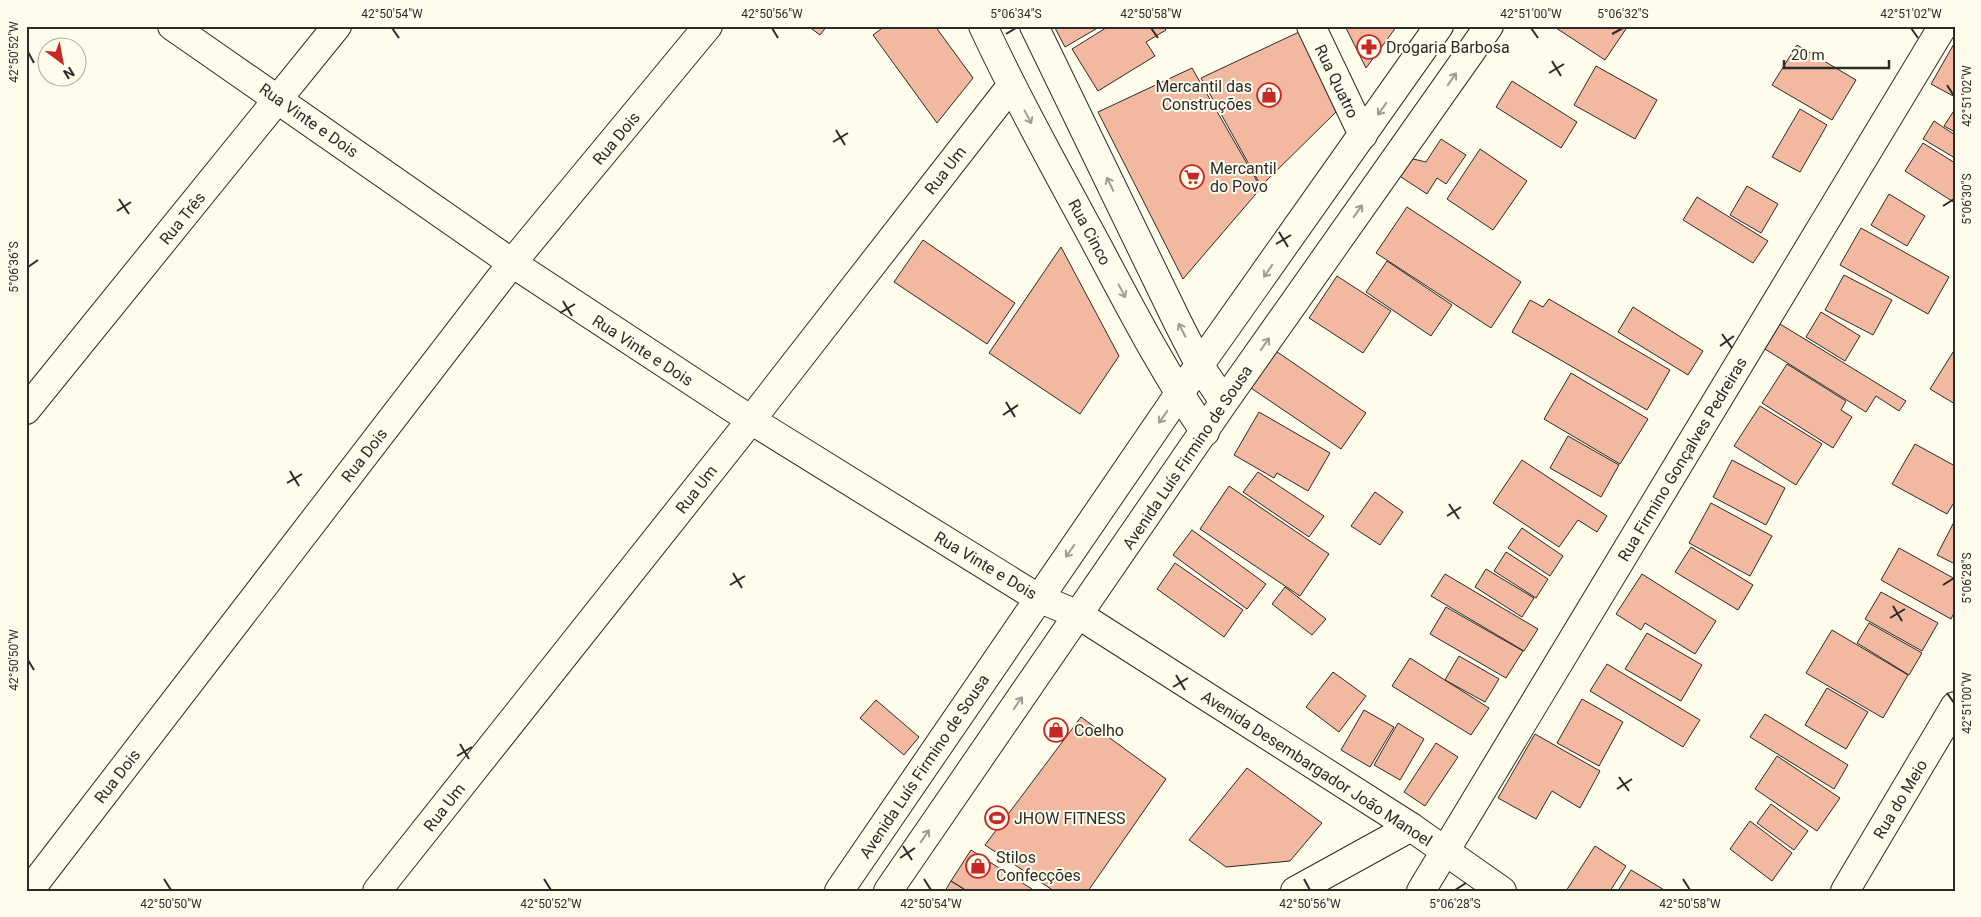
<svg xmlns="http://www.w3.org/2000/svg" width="1981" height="917" viewBox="0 0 1981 917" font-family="Roboto,sans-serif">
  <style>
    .building { fill: #f2b8a0; stroke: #2b2b2b }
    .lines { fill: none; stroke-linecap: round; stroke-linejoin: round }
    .street-casing { stroke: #2b2b2b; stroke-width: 30 }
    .secondary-casing { stroke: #2b2b2b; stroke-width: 30 }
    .street { stroke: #fdfbea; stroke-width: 28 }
    .secondary { stroke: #fdfbea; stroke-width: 28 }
    .oneway { stroke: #9e9d94 }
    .ticks { fill: none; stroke: #2b2b2b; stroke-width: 2 }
    .labels { text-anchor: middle; stroke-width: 4; stroke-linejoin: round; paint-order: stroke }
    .poi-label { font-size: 16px; fill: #2b2b2b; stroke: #fdfbea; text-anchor: start }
    .street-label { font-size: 16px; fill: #2b2b2b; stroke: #fdfbea }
    .neatline { fill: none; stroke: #2b2b2b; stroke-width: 2 }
    .ticks-label { font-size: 12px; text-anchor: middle; fill: #2b2b2b }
  </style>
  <rect width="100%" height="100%" fill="#fdfbea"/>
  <path class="building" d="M808,26h19l-7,9z
    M885,26h50l38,52 -36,45 -64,-88z
    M1054,26h47l-36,21z
    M1109,26h54l3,4 -20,12 9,14 -57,35 -26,-42z
    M1345,26h52l-31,42z
    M1553,26h75l-23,34z
    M1299,32l37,80 -75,74 -60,-108z
    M1955,42v55l-24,-13z
    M1797,45l59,35 -24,40 -60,-35z
    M1596,66l61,34 -22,39 -61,-34z
    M1192,68l69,120 -78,91 -85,-167z
    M1512,81l65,41 -16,26 -65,-41z
    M1800,109l27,16 -27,47 -28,-15z
    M1955,109v23l-11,-6z
    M1934,121l21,14v23l-32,-19z
    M1441,139l25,16 -20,29 -9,-6 -10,16 -29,-19 11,-17 17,4z
    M1923,143l32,20v40l-50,-32z
    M1480,149l47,32 -34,49 -46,-31z
    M1747,186l31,18 -17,29 -31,-18z
    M1889,194l36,22 -18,30 -36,-21z
    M1697,197l71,44 -15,22 -70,-43z
    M1407,207l114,75 -30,46 -115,-75z
    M1861,228l88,49 -21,37 -88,-49z
    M923,240l92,63 -28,41 -93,-62z
    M1061,247l58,109 -39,58 -91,-61z
    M1387,261l65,44 -21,31 -65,-44z
    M1844,275l48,25 -19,35 -48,-25z
    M1337,276l54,35 -28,42 -54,-35z
    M1549,299l121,71 -23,40 -135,-78 18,-32 13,7z
    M1633,307l70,44 -15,24 -70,-43z
    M1821,312l39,24 -15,25 -39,-24z
    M1780,324l126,77 -7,10 -23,-15 -10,16 -101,-63z
    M1273,349l93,64 -25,36 -93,-63z
    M1955,349v55l-25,-15z
    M1787,364l59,37 -5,9 11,7 -19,31 -71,-45z
    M1571,373l77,46 -28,45 -76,-45z
    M1760,406l62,38 -26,41 -62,-39z
    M1259,412l71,41 -22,38 -31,-18 -3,5 -40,-23z
    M1568,436l51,29 -18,32 -51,-29z
    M1915,444l40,22v35l-8,13 -55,-30z
    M1522,460l85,56 -10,16 -19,-12 -19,27 -66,-44z
    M1732,460l53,28 -19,37 -53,-28z
    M1258,472l66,44 -15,21 -66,-45z
    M1229,486l100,68 -29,42 -100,-67z
    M1375,492l28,20 -23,33 -29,-19z
    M1711,503l61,33 -22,40 -61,-33z
    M1954,522l1,1v41l-18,-9z
    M1522,528l41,28 -13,20 -42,-28z
    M1192,530l74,54 -19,25 -74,-54z
    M1691,547l62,38 -15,25 -63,-38z
    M1899,548l56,31v32l-4,8 -70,-39z
    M1506,552l42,27 -12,19 -42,-27z
    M1175,563l68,47 -19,27 -67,-48z
    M1486,569l48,29 -12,19 -47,-30z
    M1445,574l93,55 -14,22 -93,-55z
    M1642,574l74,47 -21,33 -50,-31 -4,7 -25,-16z
    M1285,587l41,32 -14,16 -40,-31z
    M1881,592l57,31 -16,28 -57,-32z
    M1446,607l77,44 -17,27 -76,-44z
    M1869,623l53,30 -13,22 -52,-32z
    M1832,630l76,45 -25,43 -77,-45z
    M1647,633l55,32 -21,36 -56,-32z
    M1459,656l40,23 -14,23 -40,-22z
    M1410,658l79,50 -18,27 -79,-49z
    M1607,664l93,56 -17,27 -93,-56z
    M1333,672l33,24 -27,36 -33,-25z
    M1827,688l41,24 -22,37 -41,-24z
    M1582,699l41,23 -24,44 -42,-23z
    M876,700l43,37 -15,18 -44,-37z
    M1364,710l30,17 -24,40 -29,-17z
    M1765,714l83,51 -14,24 -84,-52z
    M1081,717l85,62 -78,112h-34l-69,-46z
    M1398,723l26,16 -24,41 -26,-15z
    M1535,734l65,37 -20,37 -28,-17 -16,28 -38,-21z
    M1436,743l22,14 -33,49 -21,-14z
    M1777,756l63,42 -23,33 -62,-42z
    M1247,768l75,55 -32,38 -64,6 -37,-27z
    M1771,804l37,27 -14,19 -37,-27z
    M1750,821l42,32 -20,28 -42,-32z
    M1595,846l31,20 -16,25h-44z
    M971,850l64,41h-68l-16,-10z
    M1631,870l35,21h-48z
    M951,881l16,10h-22z"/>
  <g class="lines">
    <g class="street-casing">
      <path id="street" d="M172,26l340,237 239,157 287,178
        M1311,26l52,109
        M26,410l311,-384
        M29,891l483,-628 196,-237
        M377,891l374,-471 260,-334
        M1295,891l116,-64
        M1421,891l522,-865
        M1845,891l110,-185"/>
    </g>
    <g class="secondary-casing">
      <path id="secondary" d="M983,26c35,75 75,147 114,219 34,64 67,128 108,187
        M1034,26l143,295 23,45 24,36
        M1038,598l41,17 332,212 91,64
        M839,891l340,-497 260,-368
        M888,891l336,-489 265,-376"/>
    </g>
    <use href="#street" class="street"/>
    <use href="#secondary" class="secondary"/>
  </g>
  <defs><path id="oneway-shaft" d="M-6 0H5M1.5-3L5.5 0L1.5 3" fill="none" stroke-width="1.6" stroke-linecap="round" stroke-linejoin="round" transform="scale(1.25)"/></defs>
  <g class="oneway">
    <use href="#oneway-shaft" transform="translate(1452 79) rotate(-55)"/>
    <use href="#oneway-shaft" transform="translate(1382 109) rotate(125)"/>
    <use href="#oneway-shaft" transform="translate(1028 117) rotate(62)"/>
    <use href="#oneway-shaft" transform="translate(1110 184) rotate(-116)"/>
    <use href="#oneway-shaft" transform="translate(1358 211) rotate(-55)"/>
    <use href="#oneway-shaft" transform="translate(1268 271) rotate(125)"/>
    <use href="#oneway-shaft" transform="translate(1122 291) rotate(62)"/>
    <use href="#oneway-shaft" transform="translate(1182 330) rotate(-117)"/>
    <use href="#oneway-shaft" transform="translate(1265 344) rotate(-55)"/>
    <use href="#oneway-shaft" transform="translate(1163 417) rotate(125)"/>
    <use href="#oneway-shaft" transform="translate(1070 551) rotate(125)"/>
    <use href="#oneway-shaft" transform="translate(1018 703) rotate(-55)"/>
    <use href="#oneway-shaft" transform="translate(925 836) rotate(-55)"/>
  </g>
  <path class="ticks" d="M392,28l7,10M772,28l6,10M1151,28l7,10M1531,28l7,10M1911,28l7,10M1006,34l10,-6M1612,34l11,-6M28,52l6,11M1552,61l9,15M1549,73l15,-9M1947,85l7,11M836,130l9,15M833,142l15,-9M119,199l10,15M1943,206l11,-7M117,211l14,-9M1279,232l9,15M1276,244l15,-9M28,267l10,-7M563,301l9,15M560,313l15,-9M1722,334l10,14M1720,346l14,-10M1006,402l9,15M1003,415l15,-10M290,471l9,15M287,483l15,-9M1449,504l10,15M1447,516l14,-9M733,573l9,15M730,585l15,-9M1943,585l11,-7M1893,606l9,15M1890,618l15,-9M28,660l6,10M1176,675l9,15M1173,687l15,-9M1947,693l7,10M460,744l9,15M457,756l15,-9M1619,777l10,14M1617,789l15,-10M903,846l9,14M900,858l15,-10M164,879l7,11M544,879l7,11M924,879l7,11M1304,879l6,11M1683,879l7,11M1455,890l11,-7"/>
  <defs>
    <g id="pharmacy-ring" transform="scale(1.25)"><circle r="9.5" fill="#fdfbea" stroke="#c62828" stroke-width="1.5"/><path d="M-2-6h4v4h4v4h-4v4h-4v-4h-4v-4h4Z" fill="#c62828"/></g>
    <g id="shop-ring" transform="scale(1.25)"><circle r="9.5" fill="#fdfbea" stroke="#c62828" stroke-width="1.5"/><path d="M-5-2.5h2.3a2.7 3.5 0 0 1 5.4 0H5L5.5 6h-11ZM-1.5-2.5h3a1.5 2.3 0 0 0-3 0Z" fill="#c62828"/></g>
    <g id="supermarket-ring" transform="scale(1.25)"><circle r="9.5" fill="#fdfbea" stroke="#c62828" stroke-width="1.5"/><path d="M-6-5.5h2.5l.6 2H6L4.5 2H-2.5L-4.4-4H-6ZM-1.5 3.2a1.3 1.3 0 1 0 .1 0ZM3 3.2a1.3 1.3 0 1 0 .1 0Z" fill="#c62828"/></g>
    <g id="stadium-ring" transform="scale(1.25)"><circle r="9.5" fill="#fdfbea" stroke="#c62828" stroke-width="1.5"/><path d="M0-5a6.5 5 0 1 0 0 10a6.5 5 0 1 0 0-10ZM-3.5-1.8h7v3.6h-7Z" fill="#c62828"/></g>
  </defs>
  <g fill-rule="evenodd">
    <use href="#pharmacy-ring" x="1369" y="47"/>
    <use href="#shop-ring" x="1269" y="95"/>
    <use href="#supermarket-ring" x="1192" y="177"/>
    <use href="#shop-ring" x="1056" y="730"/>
    <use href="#stadium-ring" x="997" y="818"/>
    <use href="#shop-ring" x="978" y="866"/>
  </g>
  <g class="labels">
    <g class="poi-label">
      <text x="1386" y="53">Drogaria Barbosa</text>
      <text x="1252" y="92" text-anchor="end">Mercantil das<tspan x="1252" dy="18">Construções</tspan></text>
      <text x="1210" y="174">Mercantil<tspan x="1210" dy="18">do Povo</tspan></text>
      <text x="1074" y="736">Coelho</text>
      <text x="1014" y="824">JHOW FITNESS</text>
      <text x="996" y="863">Stilos<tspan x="996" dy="18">Confecções</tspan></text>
    </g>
    <g class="street-label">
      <text transform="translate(1337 81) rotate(64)" y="6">Rua Quatro</text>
      <text transform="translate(309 120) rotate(35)" y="6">Rua Vinte e Dois</text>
      <text transform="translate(616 138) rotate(-50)" y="6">Rua Dois</text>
      <text transform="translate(945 170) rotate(-52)" y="6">Rua Um</text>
      <text transform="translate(182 218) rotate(-51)" y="6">Rua Três</text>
      <text transform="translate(1090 232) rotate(62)" y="6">Rua Cinco</text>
      <text transform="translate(643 350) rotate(33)" y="6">Rua Vinte e Dois</text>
      <text transform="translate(364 455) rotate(-52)" y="6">Rua Dois</text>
      <text transform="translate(1187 457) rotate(-56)" y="6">Avenida Luís Firmino de Sousa</text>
      <text transform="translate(1682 459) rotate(-59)" y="6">Rua Firmino Gonçalves Pedreiras</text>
      <text transform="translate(696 489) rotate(-52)" y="6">Rua Um</text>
      <text transform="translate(986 565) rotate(31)" y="6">Rua Vinte e Dois</text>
      <text transform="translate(924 766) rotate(-56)" y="6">Avenida Luís Firmino de Sousa</text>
      <text transform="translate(1317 768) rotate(33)" y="6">Avenida Desembargador João Manoel</text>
      <text transform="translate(117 776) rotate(-52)" y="6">Rua Dois</text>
      <text transform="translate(1900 799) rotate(-59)" y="6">Rua do Meio</text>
      <text transform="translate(444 807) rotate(-52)" y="6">Rua Um</text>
    </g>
  </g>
  <rect width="1981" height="917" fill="none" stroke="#fdfbea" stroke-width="55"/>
  <g transform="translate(62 62) rotate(148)"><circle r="24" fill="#fdfbea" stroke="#a9a89e"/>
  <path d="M0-4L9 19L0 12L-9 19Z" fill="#c62828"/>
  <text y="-8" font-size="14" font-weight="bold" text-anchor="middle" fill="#2b2b2b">N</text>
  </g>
  <path d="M1784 60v8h105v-8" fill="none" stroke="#2b2b2b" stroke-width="2.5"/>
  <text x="1791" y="60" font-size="15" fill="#2b2b2b" stroke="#fdfbea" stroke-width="4" paint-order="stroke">20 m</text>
  <rect x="28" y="28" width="1926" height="862" class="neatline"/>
  <g class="ticks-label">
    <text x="392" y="18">42°50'54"W</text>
    <text x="772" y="18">42°50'56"W</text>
    <text x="1016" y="18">5°06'34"S</text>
    <text x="1151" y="18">42°50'58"W</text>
    <text x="1531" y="18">42°51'00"W</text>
    <text x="1623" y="18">5°06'32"S</text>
    <text x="1911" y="18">42°51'02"W</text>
    <text transform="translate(14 52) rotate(-90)" y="4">42°50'52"W</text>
    <text transform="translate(1967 96) rotate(-90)" y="4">42°51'02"W</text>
    <text transform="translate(1967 199) rotate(-90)" y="4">5°06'30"S</text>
    <text transform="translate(14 267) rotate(-90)" y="4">5°06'36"S</text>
    <text transform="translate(1967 578) rotate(-90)" y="4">5°06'28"S</text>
    <text transform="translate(14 660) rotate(-90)" y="4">42°50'50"W</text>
    <text transform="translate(1967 703) rotate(-90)" y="4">42°51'00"W</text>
    <text x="171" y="908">42°50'50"W</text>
    <text x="551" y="908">42°50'52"W</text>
    <text x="931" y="908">42°50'54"W</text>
    <text x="1310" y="908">42°50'56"W</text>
    <text x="1455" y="908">5°06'28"S</text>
    <text x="1690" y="908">42°50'58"W</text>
  </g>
</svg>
